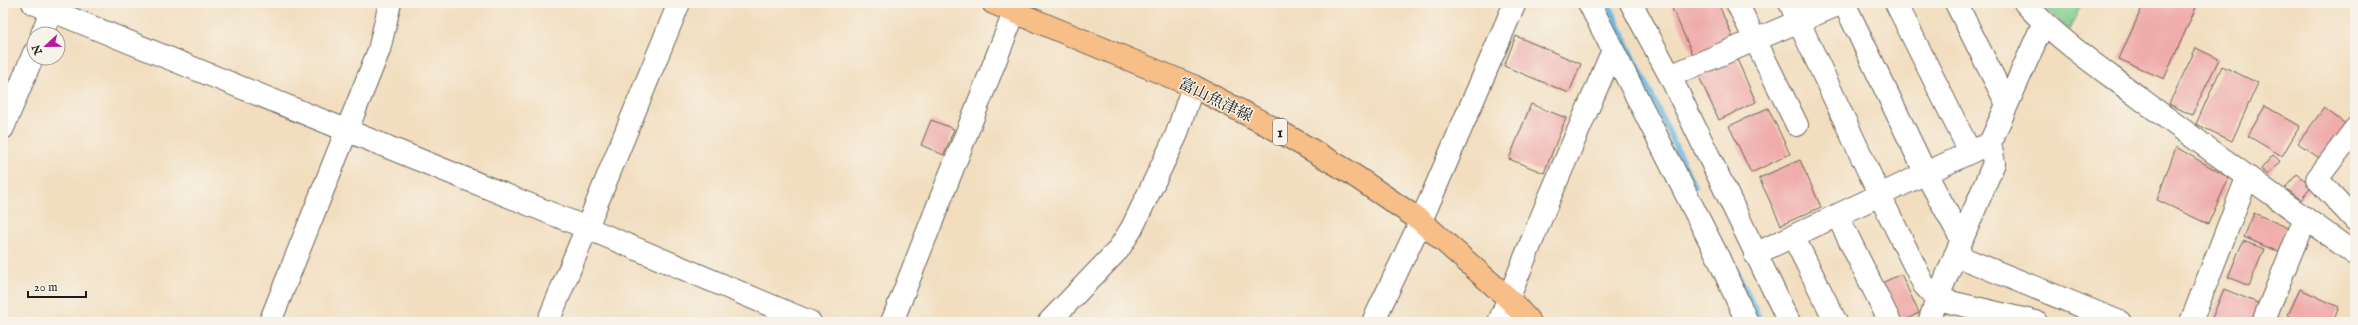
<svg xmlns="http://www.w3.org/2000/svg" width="2358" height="325" viewBox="0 0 2358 325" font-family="'IM FELL English','Noto Serif JP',serif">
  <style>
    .green { fill: #81d08f; stroke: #4e7656 }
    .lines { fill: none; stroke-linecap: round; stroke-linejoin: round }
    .stream { stroke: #69b9e4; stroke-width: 6 }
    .building { fill: #efacaa }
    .street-casing { stroke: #676055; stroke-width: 24 }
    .primary-casing { stroke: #676055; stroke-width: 24 }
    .street { stroke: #fff; stroke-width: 22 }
    .primary { stroke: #f7be88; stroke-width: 22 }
    .labels { text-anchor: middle; stroke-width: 3; stroke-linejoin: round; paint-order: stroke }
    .shield { fill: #f7f3e8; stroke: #5e5c59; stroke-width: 1 }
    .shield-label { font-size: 15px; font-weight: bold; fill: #1c1c1c }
    .street-label { font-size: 16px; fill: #1c1c1c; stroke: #f7f3e8 }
  </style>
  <rect width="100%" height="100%" fill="#f7f3e8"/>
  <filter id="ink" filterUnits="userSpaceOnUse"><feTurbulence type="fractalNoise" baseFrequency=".025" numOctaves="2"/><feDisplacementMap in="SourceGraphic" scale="8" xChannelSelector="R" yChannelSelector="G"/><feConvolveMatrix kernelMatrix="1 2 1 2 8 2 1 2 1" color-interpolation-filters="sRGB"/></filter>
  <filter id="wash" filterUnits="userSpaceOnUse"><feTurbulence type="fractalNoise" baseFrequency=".012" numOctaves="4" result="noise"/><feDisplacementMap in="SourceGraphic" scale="16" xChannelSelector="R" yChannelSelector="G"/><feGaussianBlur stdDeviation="0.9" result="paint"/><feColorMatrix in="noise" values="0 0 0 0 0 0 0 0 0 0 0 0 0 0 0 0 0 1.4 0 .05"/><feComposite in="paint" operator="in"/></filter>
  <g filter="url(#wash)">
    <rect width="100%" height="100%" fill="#f2debf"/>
    <path class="green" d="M2041,3h41l-13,27z"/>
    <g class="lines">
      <path class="stream" d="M1608,3l86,183
        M1735,268l26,54"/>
    </g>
    <g id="blocks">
      <path class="building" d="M1684,3h34l15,35 -40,17 -21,-47z
        M2144,3h54l-34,76 -45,-20z
        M1516,36l65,28 -12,29 -65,-27z
        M2196,48l23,11 -27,56 -23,-11z
        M1736,57l20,45 -37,18 -21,-45z
        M2222,66l36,17 -26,58 -36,-17z
        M1531,104l35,14 -22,55 -35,-14z
        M2265,106l35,20 -18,30 -34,-20z
        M1768,108l22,46 -39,19 -22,-47z
        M2324,108l27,20 -25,35 -28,-20z
        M931,120l23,9 -10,26 -23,-10z
        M2176,147l53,31 -21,46 -51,-24z
        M2273,155l7,6 -12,14 -7,-6z
        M1800,160l21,47 -40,18 -22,-47z
        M2297,174l15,12 -11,14 -16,-12z
        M2254,213l39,17 -10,24 -39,-17z
        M2243,241l21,8 -15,37 -21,-9z
        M1901,274l18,39 -18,9 -19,-39z
        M2224,289l36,15 -8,18h-32l-8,-4z
        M2300,289l39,18 -6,15h-29l-16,-7z
        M2279,317l11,5h-13z"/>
    </g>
  </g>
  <g filter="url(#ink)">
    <use href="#blocks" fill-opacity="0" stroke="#676055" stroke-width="1"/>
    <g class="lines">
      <g class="street-casing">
        <path id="street" d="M33,3l554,225 223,94
          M1589,3l129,254 29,65
          M1631,3l39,73 119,246
          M1737,3l60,122
          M1790,3l89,191 45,91 13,14 99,23
          M1844,3l81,169 37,68
          M1896,3l74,149
          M1956,3l51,101
          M2025,3c32,36 74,64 112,93 72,54 145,105 218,158
          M42,34l12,-31
          M1670,76l172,-73
          M3,128l31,-75
          M2355,129l-38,50 38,41
          M1837,215l53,107
          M1793,236l43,86
          M1755,254l235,-111
          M1955,255l165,67
          M270,322l109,-272 11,-47
          M548,322l131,-319
          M892,322l126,-319
          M1049,322l69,-72 14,-22 44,-92 17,-50
          M1373,322l48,-101 94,-218
          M1499,322l49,-121 65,-151
          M1929,322l8,-23 57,-136 -4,-20 53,-119
          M2191,322l56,-144
          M2263,322l42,-104"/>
      </g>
      <g class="primary-casing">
        <path id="primary" d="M993,3l200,83 84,44 69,40 75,51 88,78 21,23"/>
      </g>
      <use href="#street" class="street"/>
      <use href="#primary" class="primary"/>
    </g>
  </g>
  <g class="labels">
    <rect class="shield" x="1273" y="119" width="14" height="26" rx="3"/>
    <g class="shield-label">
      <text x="1280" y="137">1</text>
    </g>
    <g class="street-label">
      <text transform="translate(1216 99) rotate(26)" y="6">富山魚津線</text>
    </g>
  </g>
  <rect width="2358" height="325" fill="none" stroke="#f7f3e8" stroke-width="16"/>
  <g transform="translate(46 46) rotate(248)"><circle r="19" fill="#f7f3e8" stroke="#9f9d96"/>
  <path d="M0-3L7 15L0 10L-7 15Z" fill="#b5179e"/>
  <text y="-6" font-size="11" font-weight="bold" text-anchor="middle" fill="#1c1c1c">N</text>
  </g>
  <path d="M28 291v6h58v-6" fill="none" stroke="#1c1c1c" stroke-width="2"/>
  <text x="34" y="291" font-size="12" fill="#1c1c1c" stroke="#f7f3e8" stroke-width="3" paint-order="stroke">20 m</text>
</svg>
